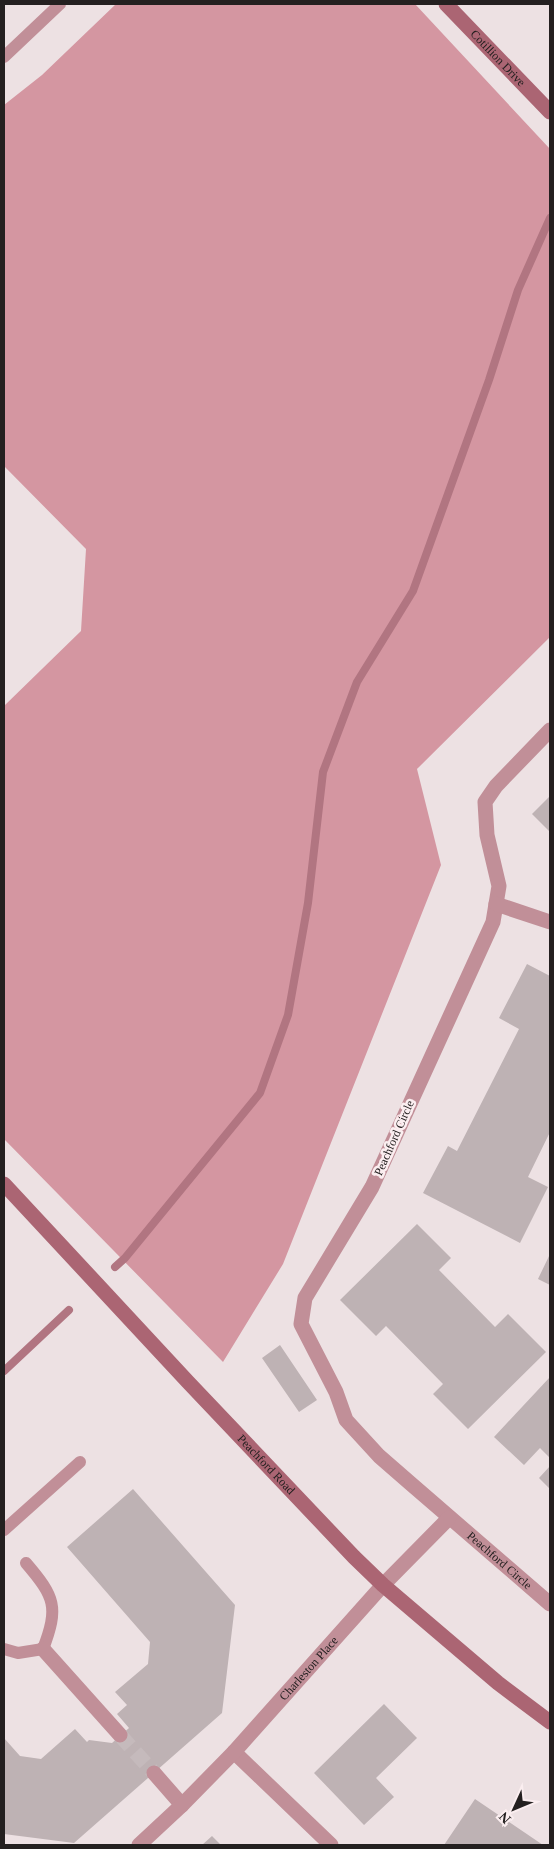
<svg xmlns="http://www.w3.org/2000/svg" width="554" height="1849" viewBox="0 0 554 1849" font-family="Georgia,serif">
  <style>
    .forest { fill: #d496a1 }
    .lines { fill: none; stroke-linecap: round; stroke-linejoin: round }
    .stream { stroke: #b17581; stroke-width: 8 }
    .building { fill: #beb2b4 }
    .street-tunnel { stroke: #c5babc; stroke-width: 15; stroke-dasharray: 15 8; stroke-linecap: butt }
    .lane { stroke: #c18f98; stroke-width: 12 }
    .street { stroke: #c18f98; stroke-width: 15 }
    .secondary { stroke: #ab6573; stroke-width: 15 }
    .labels { text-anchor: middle; stroke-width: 5; stroke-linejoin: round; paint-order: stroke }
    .street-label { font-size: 12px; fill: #242020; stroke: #fbeef0 }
  </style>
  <rect width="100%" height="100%" fill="#ede1e3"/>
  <path class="forest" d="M116,4h299l135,145v488l-133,132 24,96 -158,399 -60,98 -219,-223v-433l77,-75 5,-82 -82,-83v-361l38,-30z"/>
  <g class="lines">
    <path class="stream" d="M115,1267l10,-9 135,-165 28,-78 20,-112 15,-131 34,-90 56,-91 76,-211 29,-90 32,-72
      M4,1371l65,-61"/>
  </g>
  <path class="building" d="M550,796v36l-18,-18z
    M527,964l23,12v156l-22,45 20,10 -28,56 -97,-50 25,-47 9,5 62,-122 -20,-11z
    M417,1224l34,34 -12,12 56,57 13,-13 38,38 -78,77 -35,-35 10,-10 -57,-58 -10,10 -36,-36z
    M550,1254v31l-12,-6z
    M280,1345l37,55 -18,12 -37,-54z
    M550,1377v81l-10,-10 -16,17 -30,-28z
    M550,1466v23l-11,-11z
    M133,1489l102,116 -13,108 -148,130 -70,-9v-96l16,18 21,3 34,-30 12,13 2,-2 23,3 17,-15 -12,-14 10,-9 -12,-13 33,-28 2,-22 -83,-95z
    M384,1704l33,34 -41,40 18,19 -30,28 -50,-52z
    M475,1799l68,46h-99z
    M212,1836l9,9h-19z"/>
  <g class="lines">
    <path class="street-tunnel" d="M120,1735l34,38"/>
    <path class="lane" d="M4,57l56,-53
      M4,1530l76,-68
      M4,1649l14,4 25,-4c16,-42 12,-52 -17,-86"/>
    <g class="street">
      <path id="s1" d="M550,730l-54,56 -11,16 2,33 12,51 -6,36 -121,265 -67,111 -4,26 35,68 10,28 33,36 31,27 140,121"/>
      <path d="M496,904l54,18"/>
      <path d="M43,1649l77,86"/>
      <path d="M234,1752l97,93"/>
      <path d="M154,1773l28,32"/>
      <path id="s2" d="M139,1845l43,-40 52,-53 149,-167 66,-67"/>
    </g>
    <g class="secondary">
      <path id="s3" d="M446,4l104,108"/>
      <path id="s4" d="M4,1184l184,198 166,175 29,28 115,98 52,39"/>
    </g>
  </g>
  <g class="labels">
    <g class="street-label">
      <text dy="4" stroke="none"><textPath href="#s3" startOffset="75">Cotillion Drive</textPath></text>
      <text transform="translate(394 1138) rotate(-66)" y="4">Peachford Circle</text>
      <text dy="4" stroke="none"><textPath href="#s4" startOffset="384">Peachford Road</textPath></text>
      <text dy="4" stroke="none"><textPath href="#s1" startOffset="981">Peachford Circle</textPath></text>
      <text dy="4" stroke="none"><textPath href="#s2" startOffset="245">Charleston Place</textPath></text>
    </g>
  </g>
  <rect width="554" height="1849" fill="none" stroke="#242020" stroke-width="10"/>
  <g transform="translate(514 1809) rotate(226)" stroke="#fbeef0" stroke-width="4" paint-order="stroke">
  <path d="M0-4L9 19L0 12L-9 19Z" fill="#242020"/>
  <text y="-8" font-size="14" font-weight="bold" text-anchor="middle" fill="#242020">N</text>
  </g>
</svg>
